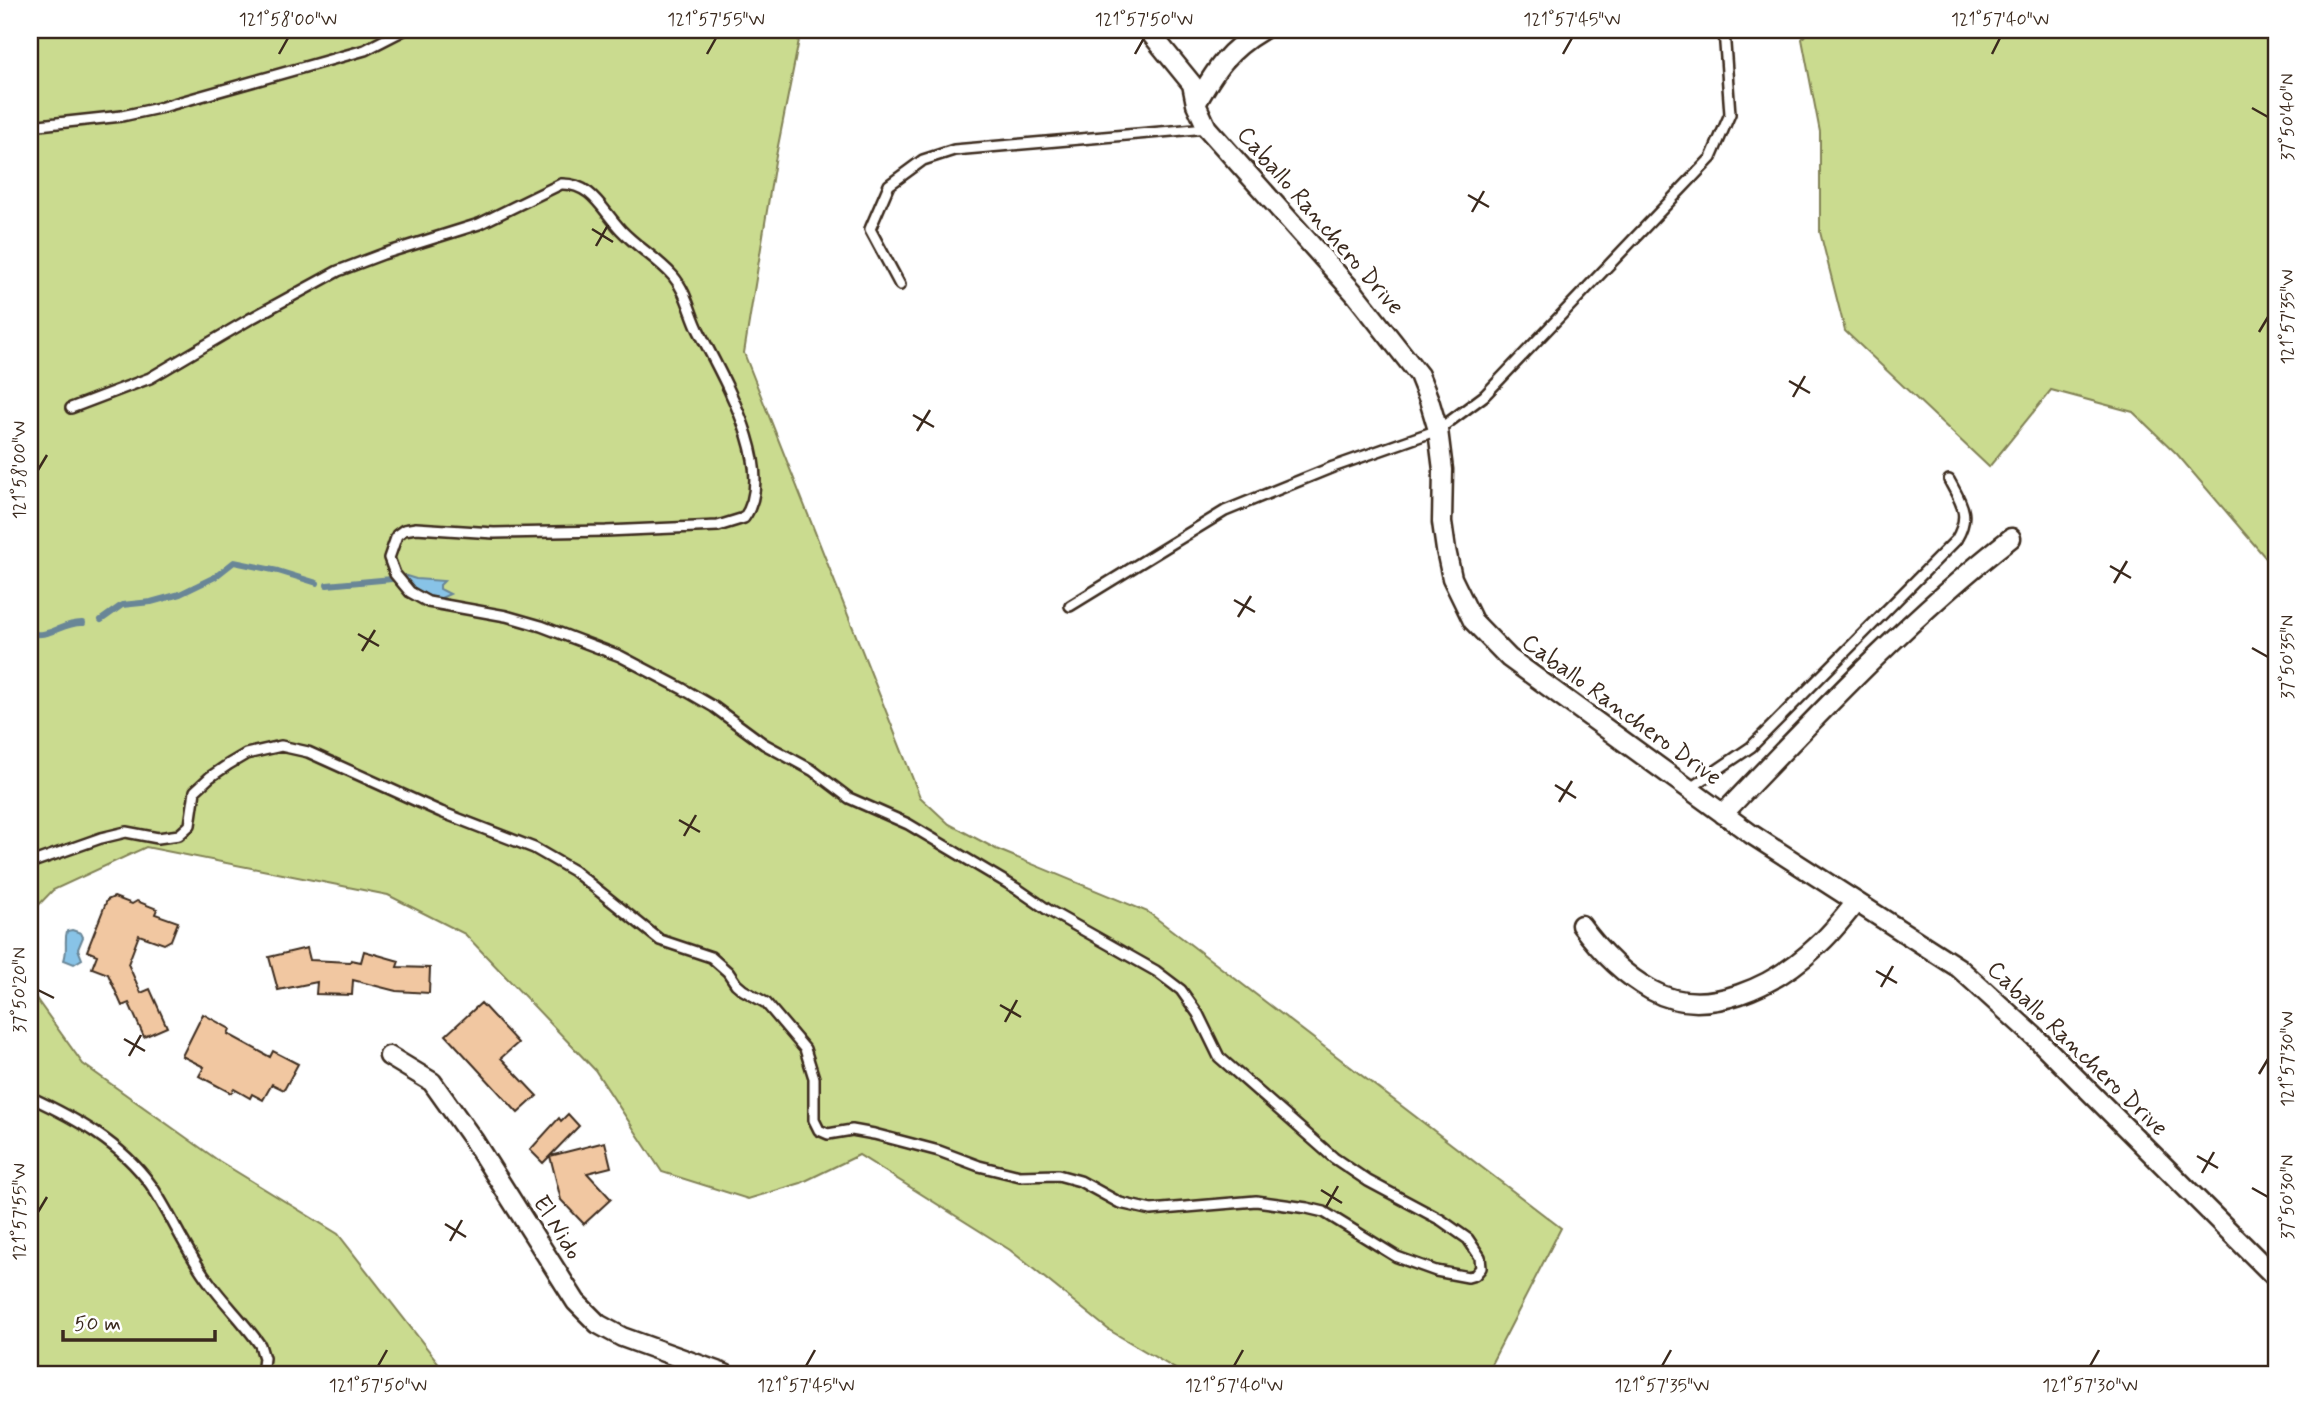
<svg xmlns="http://www.w3.org/2000/svg" width="2306" height="1404" viewBox="0 0 2306 1404" font-family="Mynerve,sans-serif">
  <style>
    .green { fill: #cadb8f; stroke: #828256; stroke-width: 2 }
    .water { fill: #88c3e7; stroke: #698697; stroke-width: 2 }
    .lines { fill: none; stroke-linecap: round; stroke-linejoin: round }
    .stream { stroke: #698697; stroke-width: 6 }
    .building { fill: #f1c7a1; stroke: #3b2a1e; stroke-width: 2 }
    .service-casing { stroke: #3b2a1e; stroke-width: 14 }
    .minor-casing { stroke: #3b2a1e; stroke-width: 23 }
    .service { stroke: #fff; stroke-width: 9 }
    .minor { stroke: #fff; stroke-width: 18 }
    .ticks { fill: none; stroke: #3b2a1e; stroke-width: 2.5 }
    .labels { text-anchor: middle; stroke-width: 7; stroke-linejoin: round; paint-order: stroke }
    .street-label { font-size: 24px; fill: #3b2a1e; stroke: #fff }
    .neatline { fill: none; stroke: #3b2a1e; stroke-width: 2.5 }
    .ticks-label { font-size: 18px; text-anchor: middle; fill: #3b2a1e }
  </style>
  <rect width="100%" height="100%" fill="#fff"/>
  <filter id="ink" filterUnits="userSpaceOnUse"><feTurbulence type="fractalNoise" baseFrequency=".0143" numOctaves="2"/><feDisplacementMap in="SourceGraphic" scale="14" xChannelSelector="R" yChannelSelector="G"/><feConvolveMatrix kernelMatrix="1 2 1 2 8 2 1 2 1" color-interpolation-filters="sRGB"/></filter>
  <g filter="url(#ink)">
    <path class="green" d="M30,30h771l-26,131 -31,192 176,444 29,27 47,25 152,63 413,316 -75,146h-302l-75,-44 -99,-80 -151,-95 -58,28 -53,16 -86,-27 -67,-102 -130,-136 -77,-39 -242,-48 -93,43 -23,24z
      M1809,30h467v540l-99,-116 -44,-42 -82,-22 -62,77 -144,-136 -25,-99v-100l-18,-93z
      M30,990l53,74 136,97 119,73 109,140h-417z"/>
    <path class="water" d="M400,574l16,5 28,2 -4,4v4l10,5 -11,5c-17,-5 -28,-10 -39,-25z
      M72,930l9,3 2,4 -5,12 4,10 -8,5 -10,-4c4,-10 0,-19 3,-29z"/>
    <g class="lines">
      <path class="stream" d="M327,585l65,-6
        M101,620l21,-15 29,-3 29,-8 35,-17 19,-15 44,9 39,12
        M30,633c19,6 32,-11 53,-10"/>
    </g>
    <path class="building" d="M114,897l18,7 5,-3 20,8 -2,5 23,8 -7,18 -7,4 -25,-9 -11,29 13,29 9,-4 17,38 -23,10 -15,-34 -7,3 -14,-32 -16,-6 5,-13 -10,-4 20,-51z
      M307,948l3,12 40,2 1,-2 10,2 3,-11 35,10 -2,6 33,1 -1,25 -33,-2 -43,-11 -1,15 -36,-1 1,-12 -39,8 -9,-33z
      M481,1003l37,40 -17,15 36,38 -19,17 -72,-78z
      M203,1014l27,15 -2,5 42,23 3,-6 25,13 -14,26 -12,-6 -9,16 -11,-6 -2,4 -16,-9 -3,4 -32,-17 5,-9 -22,-11z
      M568,1114l11,12 -36,37 -13,-13 29,-32 2,3z
      M605,1142l6,25 -24,6 24,26 -27,25 -23,-24 -11,-44z"/>
    <g class="lines">
      <g class="service-casing">
        <path id="service" d="M30,126l92,-10 37,-8 206,-58 39,-20
          M900,285l-30,-56 19,-44 34,-25 31,-10 253,-22
          M1070,606l155,-95 108,-44 105,-37 46,-34 227,-238 19,-44 -6,-84
          M1689,789l62,-42 205,-207c15,-25 6,-36 -7,-60
          M30,863l71,-25 25,-6 32,6 21,-3 11,-10 5,-34 15,-14 19,-13 17,-10 35,-8 27,6 133,60 93,36 40,23 86,69 51,17 17,15 8,12 7,6 23,13 39,46 9,29v42l5,10 9,4 24,-4 22,4 65,17 40,15 41,10 38,-1 22,6 40,22 31,7 105,-9 51,7 17,4 73,45 39,14 32,6 7,-2 6,-7 -1,-11 -12,-18 -27,-19 -73,-39 -34,-23 -115,-101 -21,-43 -17,-24 -25,-19 -108,-61 -29,-20 -111,-66 -59,-26 -37,-28 -48,-26 -50,-37 -31,-18 -63,-33 -79,-30 -35,-10 -78,-14 -18,-10 -15,-18 -6,-16 8,-23 7,-5 12,-2 78,5 112,-2 112,-5 26,-8c35,-48 -23,-143 -46,-189 -8,-17 -12,-38 -25,-53 -15,-17 -36,-29 -52,-46 -19,-20 -29,-47 -60,-46l-82,40 -96,30 -45,17 -88,48 -100,59 -79,30
          M30,1097c45,21 91,46 121,88 21,31 35,67 58,97 16,22 36,41 51,63l4,13 -2,16
          M30,1371l6,3"/>
      </g>
      <g class="minor-casing">
        <path id="minor" d="M1148,30l44,54 4,20 11,24 149,167 63,80 10,25 9,30 5,40 -1,52 4,28 6,28 21,43 36,37 242,176 208,134 76,69 241,241
          M1196,104c19,-34 32,-54 66,-74
          M1723,814c92,-96 183,-194 288,-276
          M1581,925c19,26 41,49 70,65 55,31 125,-5 166,-44 15,-13 27,-29 39,-44
          M389,1056l43,26 42,59 102,161 22,22 24,13 103,37"/>
      </g>
      <use href="#service" class="service"/>
      <use href="#minor" class="minor"/>
    </g>
  </g>
  <path class="ticks" d="M279,54l9,-16M707,54l9,-16M1135,54l9,-16M1563,54l9,-16M1992,54l8,-16M2252,108l16,9M1468,195l21,12M1472,212l12,-21M592,229l21,13M596,246l12,-21M2259,332l9,-15M1789,381l21,12M1793,397l12,-21M913,415l21,12M917,431l13,-21M38,470l9,-15M2110,566l21,12M2114,583l13,-22M1234,600l21,12M1238,617l13,-21M358,634l21,12M2252,648l16,9M362,651l13,-21M1555,785l21,13M1559,802l13,-21M679,820l21,12M684,836l12,-21M1876,971l21,12M1881,987l12,-21M38,990l16,8M1000,1005l21,12M1005,1022l12,-22M124,1039l21,12M129,1056l12,-21M2259,1074l9,-15M2197,1156l21,12M2202,1173l12,-21M2252,1188l16,9M1321,1190l21,13M1326,1207l12,-21M38,1212l9,-15M445,1224l21,13M450,1241l12,-21M378,1366l9,-16M806,1366l9,-16M1234,1366l9,-16M1662,1366l9,-16M2090,1366l9,-16"/>
  <g class="labels">
    <g class="street-label">
      <text transform="translate(1321 220) rotate(49)" y="8">Caballo Ranchero Drive</text>
      <text transform="translate(1622 709) rotate(36)" y="8">Caballo Ranchero Drive</text>
      <text transform="translate(2078 1048) rotate(44)" y="8">Caballo Ranchero Drive</text>
      <text transform="translate(558 1227) rotate(58)" y="8">El Nido</text>
    </g>
  </g>
  <rect width="2306" height="1404" fill="none" stroke="#fff" stroke-width="77"/>
  <path d="M63 1330v10h152v-10" fill="none" stroke="#3b2a1e" stroke-width="3.5"/>
  <text x="74" y="1330" font-size="21" fill="#3b2a1e" stroke="#ffffff" stroke-width="5" paint-order="stroke">50 m</text>
  <rect x="38" y="38" width="2230" height="1328" class="neatline"/>
  <g class="ticks-label">
    <text x="288" y="25">121°58'00"W</text>
    <text x="716" y="25">121°57'55"W</text>
    <text x="1144" y="25">121°57'50"W</text>
    <text x="1572" y="25">121°57'45"W</text>
    <text x="2000" y="25">121°57'40"W</text>
    <text transform="translate(2287 117) rotate(-90)" y="6">37°50'40"N</text>
    <text transform="translate(2287 317) rotate(-90)" y="6">121°57'35"W</text>
    <text transform="translate(19 470) rotate(-90)" y="6">121°58'00"W</text>
    <text transform="translate(2287 657) rotate(-90)" y="6">37°50'35"N</text>
    <text transform="translate(19 990) rotate(-90)" y="6">37°50'20"N</text>
    <text transform="translate(2287 1059) rotate(-90)" y="6">121°57'30"W</text>
    <text transform="translate(2287 1197) rotate(-90)" y="6">37°50'30"N</text>
    <text transform="translate(19 1212) rotate(-90)" y="6">121°57'55"W</text>
    <text x="378" y="1391">121°57'50"W</text>
    <text x="806" y="1391">121°57'45"W</text>
    <text x="1234" y="1391">121°57'40"W</text>
    <text x="1662" y="1391">121°57'35"W</text>
    <text x="2090" y="1391">121°57'30"W</text>
  </g>
</svg>
